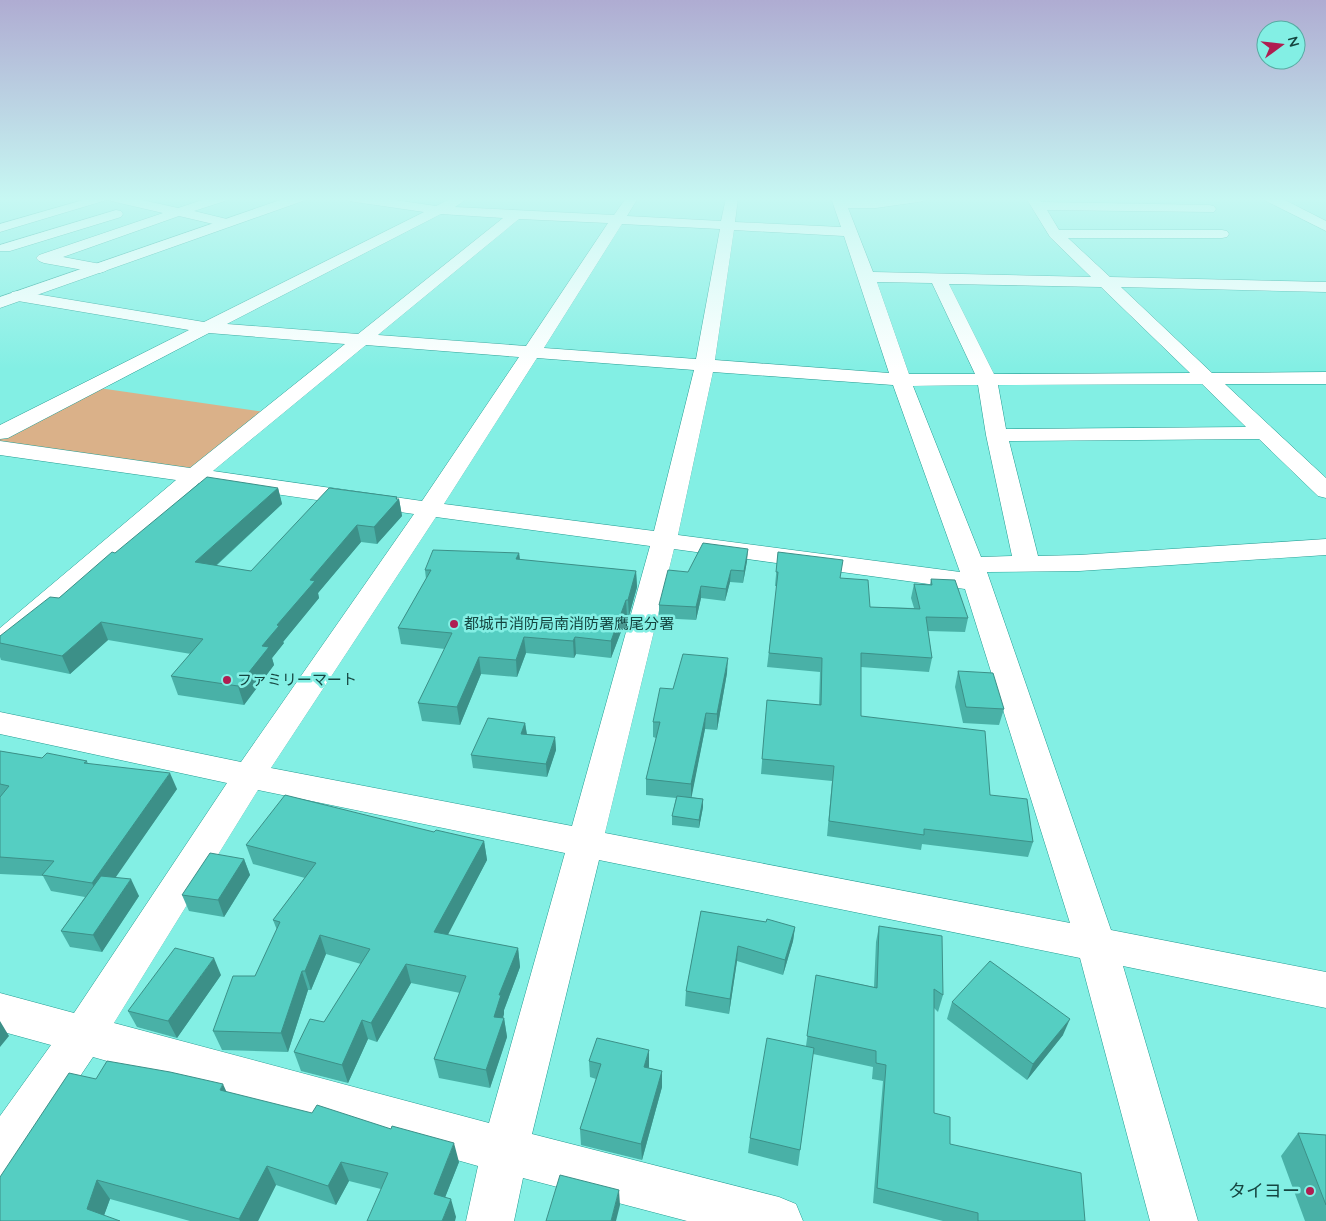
<svg xmlns="http://www.w3.org/2000/svg" width="1326" height="1221" viewBox="0 0 1326 1221" font-family="Quicksand,'Noto Sans JP',sans-serif">
  <style>
    .green { fill: #dab189 }
    .lines { fill: none; stroke-linecap: round; stroke-linejoin: round }
    .minor-casing { stroke: #239c92; stroke-width: 1 }
    .major-casing { stroke: #239c92; stroke-width: 1 }
    .minor { fill: #fff; fill-rule: evenodd }
    .major { fill: #fff; fill-rule: evenodd }
    .wall { fill: #49b1a7 }
    .shaded-wall { fill: #3c9088 }
    .building { fill: #55cec2; stroke: #3c9088 }
    .poi-dot { fill: #af1e51; stroke: #83efe4; stroke-width: 2 }
    .labels { text-anchor: middle; stroke-width: 5; stroke-linejoin: round; paint-order: stroke }
    .poi-label { font-size: 15px; fill: #154540; stroke: #83efe4; text-anchor: start }
    .near-poi-label { font-size: 18px; fill: #154540; stroke: #83efe4; text-anchor: end }
  </style>
  <rect width="100%" height="100%" fill="#83efe4"/>
  <path class="green" d="M99,388l166,24 -77,58 -188,-27v-6z"/>
  <g class="lines">
    <g class="minor-casing">
      <path id="minor" d="M90,198h43l45,10 30,-10h18l-1,3 -31,10 37,9 2,3 -2,3 -5,1 -47,-11 -116,41 43,8 2,3 -2,3 -6,2 -56,-10 -5,-2 -3,-3 3,-3 124,-42 -52,-12 -1,-2 -110,33v-8z
        M349,198h32l55,8 16,-8h16l-13,9 159,8 12,-17h12l-11,18 94,5 5,-23h12l-3,24 106,5 -10,-29h12l1,2 80,-2 -1,3 -5,1 -42,6h-28l25,64 218,5 -41,-40 -24,-39h12l3,4 168,3 5,1 2,3 -2,3 -167,-2 12,20h163l5,1 2,3 -2,3 -5,1h-154l42,39 216,5v10l-205,-5 91,86 114,-1v12h-101l101,94v20l-8,-2 -59,-57 -250,2 29,115 41,-1 247,-16v16l-247,16 -92,1 124,358 215,42v36l-203,-42 75,255h-48l-70,-263 -481,-98 -67,274 247,63 17,7 7,17h-116l-164,-43 -9,43h-48l12,-55 -385,-109 -77,114 -16,7v-62l51,-71 -51,-14v-38l74,20 153,-230 -227,-49v-22l241,50 173,-248 -215,-31 -189,166 -10,3v-24l176,-148 -176,-25v-14l190,27 155,-124 -136,-11 -201,105 -8,1v-14l189,-95 -171,-29 -6,-1 -2,-4 2,-4 6,-1 186,31 220,-110 -69,-10 -5,-1zM441,214l62,4 -145,116 -131,-10zM519,219l89,4 -82,123 -148,-11zM622,224l98,5 -24,130 -152,-11zM734,230l110,6 45,137 -174,-13zM877,282l55,1 43,91h-66zM949,284l152,3 89,86 -196,1zM366,345l153,12 -97,144 -209,-30zM537,358l157,12 -40,161 -210,-27zM713,372l180,13 67,187 -282,-37zM1202,384l44,43 -240,2 -8,-44zM978,385l8,50 26,121 -31,1 -68,-171zM436,517l214,29 -78,280 -301,-58zM674,549l291,40 105,334 -465,-90zM258,790l307,63 -76,270 -375,-100z
        M1264,198h17l45,23v10l-60,-30z
        M116,210l5,1 2,3 -2,3 -111,34h-10v-6z"/>
    </g>
    <g class="major-casing">
      <path id="major" d="M286,198h19l-2,3 -303,107v-11z"/>
    </g>
    <use href="#minor" class="minor"/>
    <use href="#major" class="major"/>
  </g>
  <path class="wall" d="M423,198h25l-6,3z
    M278,488l4,16 -66,62 35,5 146,-72h2l3,17 -25,28 -16,-2 -43,51 1,5 -36,44 1,1 -12,15 2,7 -30,40 -66,-10 -7,-19 20,-22 -83,-14 -38,34 -69,-14 -1,-3v-21l59,-38 56,-45z
    M778,552l62,26 30,29 44,1 -3,-10 3,-14 16,1 1,-6 37,39 -3,14 -37,-1 4,27 -3,14 -68,-5v49l129,79 43,47 -5,15 -106,-13 -1,6 -94,-14 5,-55 -71,-7 6,-74 52,5 1,-33 -53,-5 10,-81h-2z
    M519,553l1,7 116,11 1,16 -8,29h-2l-16,42 -35,-4 -2,4 -48,-5 -9,24 -36,-3 -21,51 -38,-4 -4,-18 27,-54 -44,-5 -3,-16 28,-49 -1,-9z
    M747,561l-4,22 -13,-1 -5,19 -24,-3 -5,22 -37,-2v-13l29,-33z
    M958,671l46,38 -5,16 -36,-2 -8,-36z
    M727,673l-10,57 -12,-1 -14,68 12,2v8l-4,21 -27,-3v-9l4,-18 -30,-3v-16l10,-41 -3,-1v-15l20,-33z
    M525,723l2,11 28,3 1,13 -9,27 -74,-9 -2,-13z
    M0,751l42,7 45,3 1,3 89,25 -62,88 24,19 -37,56 -32,-5 -9,-16 24,-34 -34,-6 -8,-15 -43,-2z
    M434,832l50,9 3,19 -40,75 71,13 2,19 -16,43v4l-1,4h1l3,19 -17,51 -51,-10 -5,-19 26,-66 -49,-10 -34,59 -9,-3 -20,44 -47,-12 -7,-19 30,-30 37,-58 -35,-10 -15,36h-3l-20,62 -66,-2 -9,-19 42,-55 22,-46 -4,-10 32,-42 -52,-14 -7,-19z
    M244,859l6,16 -26,42 -35,-6 -7,-16z
    M701,911l94,16 -2,14 -10,34 -46,-14 -8,53 -44,-8 1,-15z
    M879,926l64,69 -5,17 -4,-4v105l16,31 135,77h-142l-70,-18 10,-122 -11,-2 1,-12 -60,-13 -15,112 -50,-13 2,-15 56,-92 10,-71 58,12 2,-45z
    M221,975l-44,63 -40,-11 -9,-16z
    M952,1002l111,33 -36,45 -80,-61z
    M589,1061l60,7 13,3v16l-20,73 -61,-15 -1,-16 16,-50 -6,-2z
    M96,1079l131,13 232,70 -14,35 11,20 -75,-28 -32,-8 -13,24 -60,-20 -18,36h-68l-80,-22 -6,16 -104,6z
    M1298,1133l28,2v86h-21l-24,-65z"/>
  <path class="shaded-wall" d="M442,198h6l-6,3z
    M278,488l4,16 -82,76 -5,-18z
    M397,497v4l2,-2 3,17 -25,28 -3,-17z
    M357,525l4,17 -43,51 1,5 -36,44 1,1 -12,15 2,7 -30,40 -6,-19 24,-40 48,-66z
    M748,549l-1,12 -4,22 1,-12z
    M519,553l2,16 -5,-10z
    M731,570l-1,12 -5,19 1,-12z
    M636,571l1,16 -8,29 -1,-16z
    M701,586v12l-5,22v-13z
    M626,600l1,16 -16,42v-17z
    M101,622l7,18 -38,34 -8,-18z
    M524,637l2,16 -9,24 -1,-17z
    M575,637l1,17 -2,4 -1,-17z
    M479,657l2,17 -21,51 -3,-18z
    M728,658l-1,15 -10,57v-16z
    M706,713l-1,16 -14,71v-16z
    M525,723l2,13 -6,-2z
    M555,737l1,13 -9,27 -1,-13z
    M170,773l7,16 -77,111 -8,-17z
    M703,799v8l-4,21v-8z
    M484,841l3,19 -48,92 -5,-20z
    M244,859l6,16 -26,42 -6,-17z
    M131,879l8,17 -37,56 -9,-17z
    M795,927l-2,14 -10,34 2,-15z
    M320,935l6,19 -15,36 -6,-19z
    M738,946l-1,15 -8,53 1,-15z
    M518,948l2,19 -16,43v4l-7,22 -3,-19 5,-22z
    M214,958l7,17 -44,63 -9,-17z
    M406,964l5,19 -34,59 -6,-19z
    M302,971l6,19 -20,62 -7,-19z
    M504,1018l3,19 -17,51 -4,-18z
    M1070,1019l-7,16 -36,45 6,-16z
    M362,1020l6,19 -20,44 -6,-18z
    M0,1021l9,15 -9,11z
    M649,1050v17l-5,16v-16z
    M662,1071v16l-20,73 -1,-16z
    M223,1084l9,20 -12,-14z
    M454,1143l5,19 -20,51 -5,-19z
    M341,1162l8,19 -13,24 -8,-19z
    M267,1166l9,19 -18,36h-18l-1,-2z
    M97,1180l13,19 -8,22 -15,-12z
    M619,1190l1,15 -4,16h-5z
    M451,1199l5,18 -1,4h-13z"/>
  <path class="building" d="M207,477l71,11 -83,74 56,9 78,-83 68,9 -1,2h3l-25,28 -17,-2 -47,55 5,1 -38,44 2,1 -17,20 7,1 -31,39 -67,-10 32,-37 -102,-17 -39,34 -62,-13v-7l50,-39 9,1 53,-46 3,1z
    M703,543l45,6 -4,22 -13,-1 -5,19 -25,-3 -5,21 -37,-2 9,-35 20,2z
    M433,550l86,3 -3,6 120,12 -8,29h-2l-15,41 -36,-4 -2,4 -49,-4 -8,23 -37,-3 -22,50 -39,-4 34,-70 -54,-5 33,-58h-6z
    M778,552l65,8 -3,18 28,2 2,27 50,2 -6,-25 18,1 -1,-6 24,1 13,38 -42,-1 6,41 -71,-5v63l124,15 5,64 37,4 6,43 -109,-13v6l-95,-14 5,-55 -72,-7 5,-59 54,5 1,-47 -53,-5 9,-81h-2z
    M683,654l45,4 -11,56 -11,-1 -15,71 -45,-5 14,-57h-7l7,-34 13,1z
    M958,671l35,2 11,36 -38,-2z
    M488,718l37,5 -4,11 34,3 -9,27 -75,-9z
    M0,751l42,7 5,-5 40,8 -3,2 86,10 -78,110 -50,-8 12,-14 -54,-4v-60l9,-11 -9,-2z
    M285,795l149,37 2,-2 48,11 -50,91 84,16 -19,47h2l-7,22 10,1 -18,52 -52,-11 32,-83 -60,-12 -35,59 -9,-3 -20,45 -48,-13 16,-33 14,3 46,-73 -50,-14 -15,36h-3l-21,62 -68,-2 20,-55h22l25,-54 -7,-2 43,-57 -70,-18z
    M677,796l26,3 -4,21 -27,-4z
    M210,853l34,6 -26,41 -36,-5z
    M101,876l30,3 -38,56 -32,-4z
    M701,911l65,11 1,-3 28,8 -10,33 -47,-14 -8,53 -44,-8z
    M879,926l63,10 1,59 -9,-6v124l16,4v27l131,29 4,48h-107v-8l-101,-25 9,-123 -10,-2v-12l-69,-15 9,-61 61,13z
    M175,948l39,10 -46,63 -40,-10z
    M990,961l80,58 -37,45 -81,-62z
    M597,1038l52,12 -5,17 18,4 -21,73 -61,-15 21,-65 -12,-3z
    M767,1038l47,10 -14,102 -50,-12z
    M107,1061l63,11 53,12 -3,6 92,23 5,-8 74,24 1,-3 62,17 -20,51 17,5 -9,22h-75l21,-48 -47,-11 -13,24 -61,-20 -28,53 -142,-39 -10,29 33,12h-120v-44l69,-104 27,6z
    M1298,1133l28,2v70z
    M560,1175l59,15 -8,31h-65z"/>
  <linearGradient id="sky" x2="0" y2="1"><stop stop-color="#afacd2"/><stop offset="0.54" stop-color="#c7f8f3"/><stop offset="1" stop-color="#c7f8f3" stop-opacity="0"/></linearGradient>
  <rect width="1326" height="369" fill="url(#sky)"/>
  <g class="poi-dot">
    <circle cx="454" cy="624" r="5"/>
    <circle cx="227" cy="680" r="5"/>
    <circle cx="1310" cy="1191" r="5"/>
  </g>
  <g class="labels">
    <g class="poi-label">
      <text x="464" y="629">都城市消防局南消防署鷹尾分署</text>
      <text x="237" y="685">ファミリーマート</text>
    </g>
    <g class="near-poi-label">
      <text x="1300" y="1197">タイヨー</text>
    </g>
  </g>
  <g transform="translate(1281 45) rotate(75)"><circle r="24" fill="#83efe4" stroke="#57aba2"/>
  <path d="M0-4L9 19L0 12L-9 19Z" fill="#af1e51"/>
  <text y="-8" font-size="14" font-weight="bold" text-anchor="middle" fill="#154540">N</text>
  </g>
</svg>
